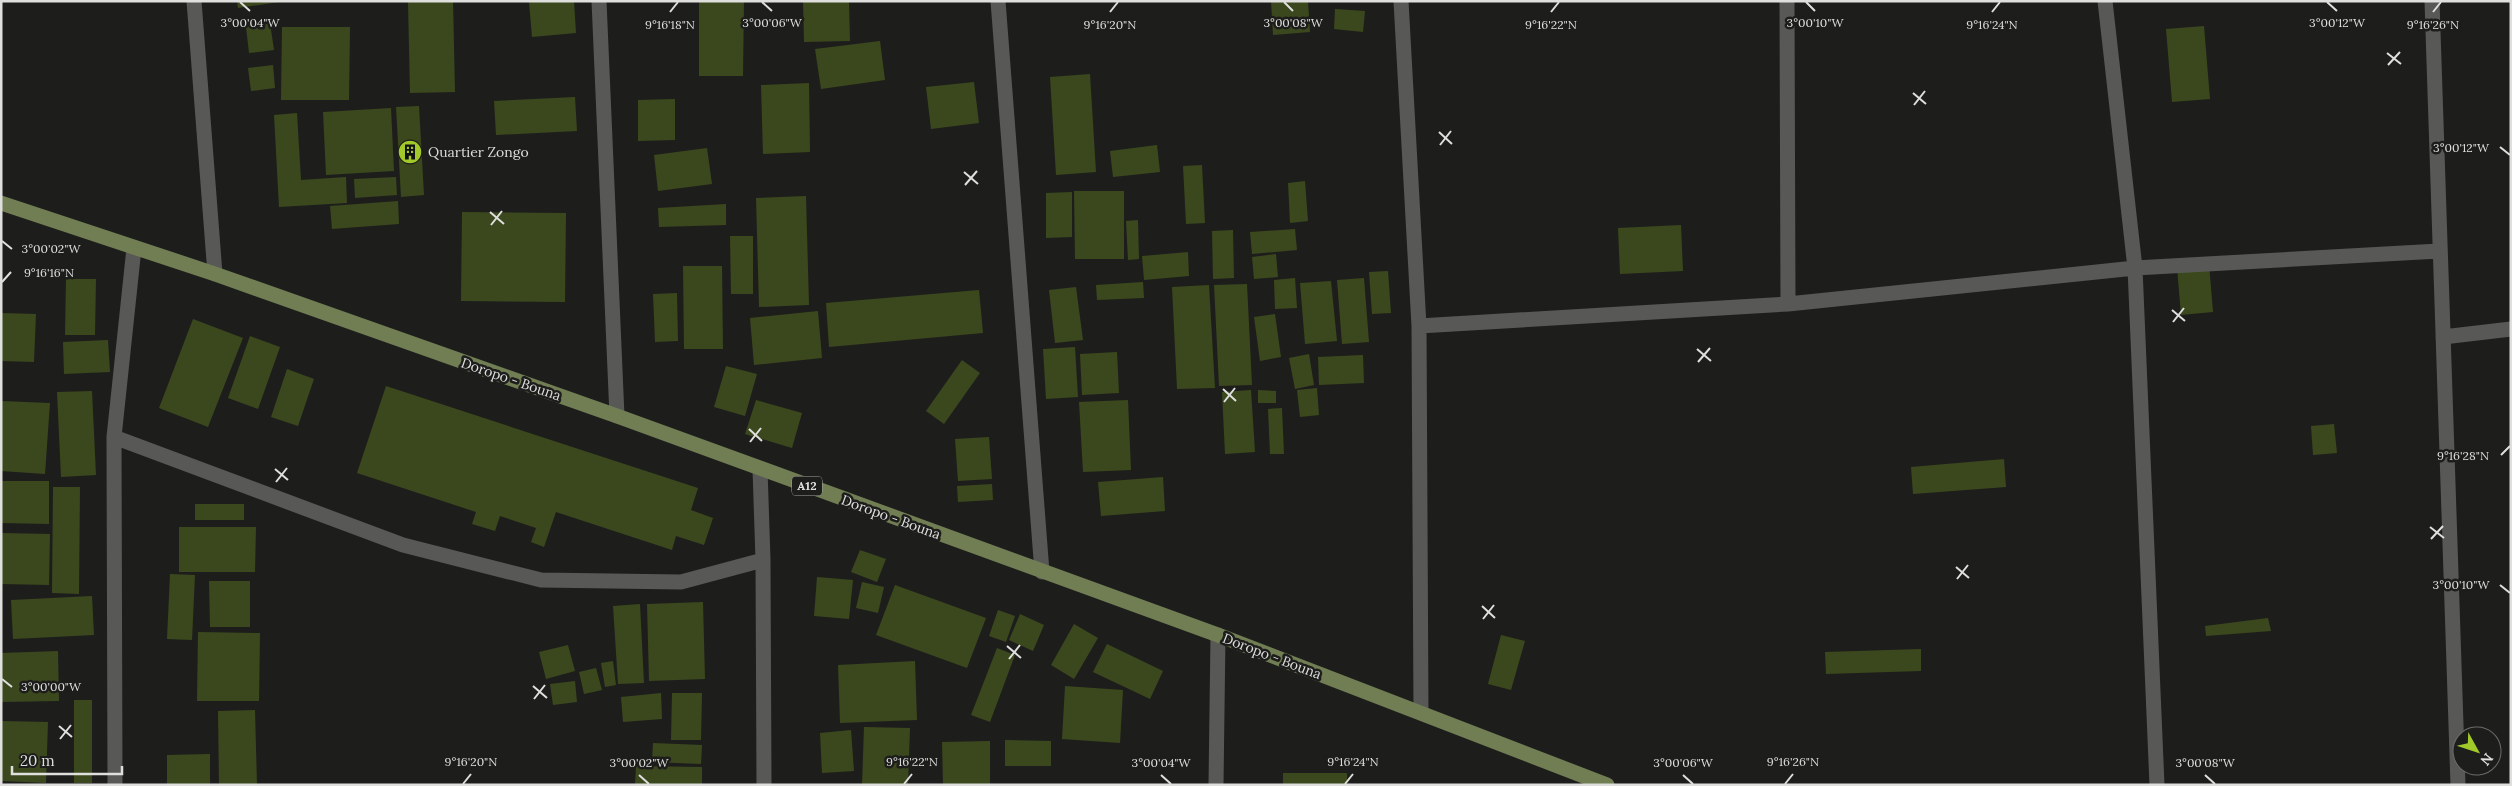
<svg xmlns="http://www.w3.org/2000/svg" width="2512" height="786" viewBox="0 0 2512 786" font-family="Lora,serif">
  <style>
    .building { fill: #3b481d }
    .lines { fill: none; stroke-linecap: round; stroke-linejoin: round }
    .minor { stroke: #585957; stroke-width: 15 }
    .major { stroke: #717e53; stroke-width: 15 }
    .ticks { fill: none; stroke: #dfdfde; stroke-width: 2 }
    .labels { text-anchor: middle; stroke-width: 5; stroke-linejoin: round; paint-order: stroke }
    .shield { fill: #1d1e1c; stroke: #a5a5a4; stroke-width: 1 }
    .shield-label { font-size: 12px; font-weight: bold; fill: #dfdfde }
    .poi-label { font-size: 14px; fill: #dfdfde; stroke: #1d1e1c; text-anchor: start }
    .street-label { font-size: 14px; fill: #dfdfde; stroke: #1d1e1c }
    .ticks-label { font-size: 12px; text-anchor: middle; fill: #dfdfde; stroke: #1d1e1c; stroke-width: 5; stroke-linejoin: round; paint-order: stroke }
  </style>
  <rect width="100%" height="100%" fill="#1d1e1c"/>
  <path class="building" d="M237,1h42v1l-41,6z
    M453,1l2,91 -45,1 -2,-91z
    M574,1l2,32 -44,4 -3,-35z
    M699,1h45l-1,75h-44z
    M803,1h46l1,40 -46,1z
    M1271,1h37l2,31 -37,3z
    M1335,9l30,2 -2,21 -29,-3z
    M270,23l4,27 -25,3 -3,-26z
    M2204,26l6,73 -38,3 -6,-73z
    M282,27h68l-1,73h-68z
    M880,41l5,39 -64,9 -6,-40z
    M273,65l2,23 -24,3 -3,-23z
    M1090,74l6,98 -40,3 -6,-98z
    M974,82l5,41 -48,6 -5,-42z
    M809,83l1,69 -47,2 -2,-69z
    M575,97l2,34 -81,4 -2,-34z
    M675,99v41l-37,1v-41z
    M419,106l5,89 -23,2 -5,-90z
    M391,108l3,63 -68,4 -3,-63z
    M297,113l4,67 45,-3 1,26 -68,4 -5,-92z
    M1157,145l3,27 -47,5 -3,-26z
    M707,148l5,36 -54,7 -4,-36z
    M1202,165l3,58 -19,1 -3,-58z
    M396,177l1,18 -42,3 -1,-19z
    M1305,181l3,40 -18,2 -2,-40z
    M1074,191h50v68h-49z
    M1072,192v45l-26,1v-45z
    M806,196l3,109 -50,2 -3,-109z
    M398,201l1,23 -67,5 -2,-23z
    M726,204v21l-67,2 -1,-19z
    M462,212l104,1 -1,89 -104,-1z
    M1138,220l1,39 -11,1 -2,-39z
    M1681,225l2,46 -63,3 -2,-46z
    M1295,229l2,21 -45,4 -2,-22z
    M1233,230l1,48 -21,1 -1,-48z
    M730,236h23v58h-22z
    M1188,252l1,24 -45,4 -2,-24z
    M1276,254l2,23 -24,2 -2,-22z
    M2209,264l4,48 -32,3 -4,-48z
    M683,266h39l1,83h-39z
    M1388,271l3,42 -19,1 -3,-42z
    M1295,278l2,30 -22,1 -1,-29z
    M1364,278l5,64 -27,2 -5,-64z
    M66,279h30l-1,56h-30z
    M1331,281l6,60 -32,3 -5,-61z
    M1143,282l1,16 -47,2 -1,-15z
    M1247,284l5,101 -33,1 -5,-101z
    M1209,285l6,103 -38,1 -5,-102z
    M1076,287l7,53 -28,3 -6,-53z
    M979,290l4,43 -154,14 -3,-44z
    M677,293l1,48 -23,1 -2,-48z
    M818,311l4,47 -68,7 -4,-47z
    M1,313l35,1 -2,48 -33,-1z
    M1275,314l6,43 -21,4 -6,-44z
    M193,319l50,19 -35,89 -49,-19z
    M250,336l30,11 -22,62 -30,-11z
    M108,340l2,32 -46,2 -1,-32z
    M1075,347l3,50 -32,2 -3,-50z
    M1117,352l2,41 -37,2 -2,-41z
    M1309,354l5,31 -19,4 -6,-31z
    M1363,355l1,28 -45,2 -1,-28z
    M962,360l18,13 -36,51 -18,-13z
    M726,366l31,8 -12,42 -31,-9z
    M287,369l27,10 -16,47 -27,-9z
    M386,386l312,102 -7,22 22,8 -9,27 -28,-9 -4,14 -116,-38 -12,35 -13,-5 5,-14 -36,-12 -5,15 -23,-7 4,-12 -119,-39z
    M1317,388l2,27 -19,2 -3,-27z
    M1251,390l4,62 -30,2 -3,-62z
    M1258,390l18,1v12h-18z
    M92,391l4,84 -35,2 -4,-85z
    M756,400l46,13 -10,35 -47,-14z
    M1128,400l3,70 -48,2 -4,-70z
    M1,401l49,2 -5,71 -44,-3z
    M1282,408l2,46h-14l-2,-45z
    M2334,424l3,29 -24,2 -2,-29z
    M989,437l3,42 -34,2 -3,-42z
    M2004,459l2,28 -93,7 -2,-27z
    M1163,477l2,34 -64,5 -3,-34z
    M1,481h48v43l-48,-1z
    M992,484l1,16 -35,2 -1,-16z
    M53,487h27l-1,107 -27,-1z
    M195,504h49v16h-49z
    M179,527h77l-1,45h-76z
    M1,533l49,1 -1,51 -48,-1z
    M860,550l26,9 -9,23 -26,-10z
    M170,574l25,1 -3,65 -25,-1z
    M817,577l36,3 -4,39 -35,-3z
    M209,581h41v46h-40z
    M862,582l22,5 -6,26 -22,-5z
    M895,585l91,33 -19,50 -91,-33z
    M92,596l2,39 -81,4 -2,-39z
    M703,602l2,77 -56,2 -2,-77z
    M640,604l4,79 -26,1 -5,-78z
    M998,610l17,6 -9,26 -17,-6z
    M1020,614l24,11 -11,26 -24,-11z
    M2268,618l3,13 -65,5 -1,-10z
    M1074,624l24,14 -24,41 -23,-14z
    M198,632l62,1 -1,68h-62z
    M1501,635l24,6 -14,49 -23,-6z
    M1107,644l56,27 -13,28 -57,-27z
    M568,645l7,26 -29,8 -7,-27z
    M997,648l18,7 -25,67 -19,-7z
    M1921,649v22l-95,3 -1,-22z
    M58,651l1,50 -58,1v-49z
    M613,661l3,24 -11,2 -4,-24z
    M915,661l2,59 -77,3 -2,-58z
    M596,668l6,22 -18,4 -5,-22z
    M575,681l2,21 -24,3 -3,-21z
    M1065,686l58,4 -3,53 -58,-4z
    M661,693l1,26 -39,3 -2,-25z
    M672,693h30l-1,47h-30z
    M74,700h18v83h-18z
    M255,710l2,75h-38l-1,-74z
    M1,721l47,1 -2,61 -45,-2z
    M864,727l46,1 -2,57h-46z
    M851,730l3,41 -32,2 -2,-40z
    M1005,740l46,1v25h-46z
    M990,741v44h-47l-1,-43z
    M653,743l49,2 -1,19 -49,-2z
    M210,754v31h-43v-30z
    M636,766l66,1v18h-67z
    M1283,773h64v12h-64z"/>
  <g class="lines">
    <path class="minor" d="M194,1l21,273
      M599,1l18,415
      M998,1l44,571
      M1401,1l18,325 2,387
      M1787,1l1,303
      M2105,1l30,267 22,517
      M2432,1l26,784
      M1419,326l369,-22 347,-36 304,-17
      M2443,337l68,-8
      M114,437l289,108 138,35 140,2 82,-22
      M760,469l3,91 1,225
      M115,785l-1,-348 20,-189
      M1216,785l2,-150"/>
    <path class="major" d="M1,203l214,71 402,142 601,219 389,150"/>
  </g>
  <path class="ticks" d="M240,2l10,9M762,2l10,9M1284,2l9,9M1806,2l9,9M2327,2l10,9M670,12l8,-10M1110,12l8,-10M1551,12l8,-10M1992,12l8,-10M2433,12l8,-10M2387,53l14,11M2388,65l12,-13M1913,93l13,11M1914,105l11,-14M1439,132l13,12M1440,145l11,-14M2500,147l10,8M964,172l14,12M965,185l12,-14M490,212l14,12M491,225l11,-14M2,241l10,8M2,282l9,-10M2172,310l13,11M2173,322l11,-14M1697,349l14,12M1698,362l12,-14M1223,389l13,12M1224,402l11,-14M749,429l13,12M750,442l11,-14M2501,455l9,-9M275,469l13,11M276,482l11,-14M2430,527l14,11M2431,539l12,-13M1956,567l13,11M1957,579l11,-14M2500,585l10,8M1482,606l13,12M1483,619l11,-14M1007,646l14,12M1009,659l11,-14M2,679l10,8M533,686l14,12M534,699l11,-14M59,726l13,11M60,739l11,-14M639,775l10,9M1161,775l10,9M1683,775l10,9M2205,775l10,9M463,784l8,-10M904,784l8,-10M1345,784l8,-10M1785,784l8,-10"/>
  <defs>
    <g id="building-disc" transform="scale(1.25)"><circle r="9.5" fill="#a1c92a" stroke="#1d1e1c"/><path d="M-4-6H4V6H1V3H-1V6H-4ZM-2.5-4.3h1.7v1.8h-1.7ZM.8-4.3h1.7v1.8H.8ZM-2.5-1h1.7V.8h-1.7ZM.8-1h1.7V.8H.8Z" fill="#111"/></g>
  </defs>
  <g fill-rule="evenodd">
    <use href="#building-disc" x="410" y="152"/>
  </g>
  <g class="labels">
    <rect class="shield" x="792" y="476.5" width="30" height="19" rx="4"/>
    <g class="shield-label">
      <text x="807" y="490">A12</text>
    </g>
    <g class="poi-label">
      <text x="428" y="157">Quartier Zongo</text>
    </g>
    <g class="street-label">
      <text transform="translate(511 379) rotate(19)" y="5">Doropo - Bouna</text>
      <text transform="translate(891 517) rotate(20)" y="5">Doropo - Bouna</text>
      <text transform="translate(1272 656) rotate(21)" y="5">Doropo - Bouna</text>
    </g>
  </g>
  <g class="ticks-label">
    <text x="250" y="27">3°00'04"W</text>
    <text x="772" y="27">3°00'06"W</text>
    <text x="1293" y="27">3°00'08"W</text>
    <text x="1815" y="27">3°00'10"W</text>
    <text x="2337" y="27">3°00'12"W</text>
    <text x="670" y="29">9°16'18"N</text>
    <text x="1110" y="29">9°16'20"N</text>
    <text x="1551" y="29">9°16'22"N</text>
    <text x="1992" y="29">9°16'24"N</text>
    <text x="2433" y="29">9°16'26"N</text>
    <text x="2461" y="152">3°00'12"W</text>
    <text x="51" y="253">3°00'02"W</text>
    <text x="49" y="277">9°16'16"N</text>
    <text x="2463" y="460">9°16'28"N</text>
    <text x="2461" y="589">3°00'10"W</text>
    <text x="51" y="691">3°00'00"W</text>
    <text x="471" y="766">9°16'20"N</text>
    <text x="912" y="766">9°16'22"N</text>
    <text x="1353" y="766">9°16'24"N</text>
    <text x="1793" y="766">9°16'26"N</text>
    <text x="639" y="767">3°00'02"W</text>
    <text x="1161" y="767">3°00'04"W</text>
    <text x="1683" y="767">3°00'06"W</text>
    <text x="2205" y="767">3°00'08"W</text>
  </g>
  <rect width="2512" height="786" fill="none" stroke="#dfdfde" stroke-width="5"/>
  <g transform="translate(2477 751) rotate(130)"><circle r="24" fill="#1d1e1c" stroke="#6b6b6a"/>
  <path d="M0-4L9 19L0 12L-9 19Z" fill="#a1c92a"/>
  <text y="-8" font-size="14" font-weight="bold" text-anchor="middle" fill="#dfdfde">N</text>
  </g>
  <path d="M12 766v8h110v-8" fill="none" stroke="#dfdfde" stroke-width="2.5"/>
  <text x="20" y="766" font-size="15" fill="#dfdfde" stroke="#1d1e1c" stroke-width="4" paint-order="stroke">20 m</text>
</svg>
